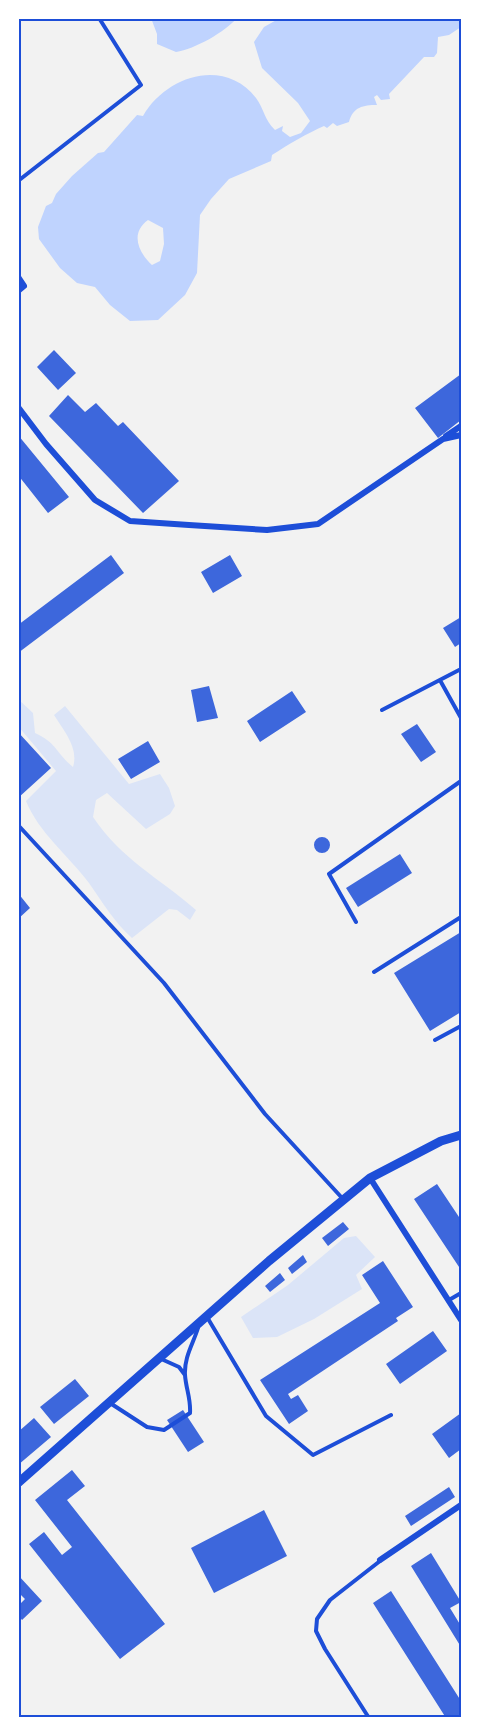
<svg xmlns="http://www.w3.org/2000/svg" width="479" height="1736" viewBox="0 0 479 1736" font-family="Lora,serif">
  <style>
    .green { fill: #dbe4f7 }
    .water { fill: #bfd3fe; fill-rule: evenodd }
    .building { fill: #3d67dc }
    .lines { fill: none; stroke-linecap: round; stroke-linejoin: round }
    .service { stroke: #1d4ed8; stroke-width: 4 }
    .minor { stroke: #1d4ed8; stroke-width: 6 }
    .tertiary { stroke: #1d4ed8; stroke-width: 9 }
    .neatline { fill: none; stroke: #1d4ed8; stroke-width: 2 }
  </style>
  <rect width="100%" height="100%" fill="#f2f2f2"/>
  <path class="green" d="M18,699l15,14 2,20c22,10 21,20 38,34 6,-19 -9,-36 -19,-52l11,-9 64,78 31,-10 9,14 6,18 -5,8 -24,15 -39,-36 -11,7 -3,17c29,43 65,60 103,93l-6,10 -13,-10 -8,-1 -37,29c-18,-16 -29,-35 -43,-55 -21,-28 -50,-50 -63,-82l30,-30 -38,-45z
    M356,1236l19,21 -19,18 6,14 -48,30 -37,18 -24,1 -12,-21 47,-32 56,-47z"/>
  <path class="water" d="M151,18h86c-12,14 -42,31 -61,34l-19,-8v-10z
    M280,18h181v9l-12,8 -11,2 -1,16 -3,4h-10l-35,37 1,5 -9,1 -4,-5 -3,2 3,8c-14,0 -24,2 -28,17l-12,4 -4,-3 -6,5 -3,-2c-16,7 -35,18 -52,29l-1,6 -42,18 -18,20 -11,16 -3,58 -12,22 -27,25 -28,1 -20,-16 -15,-18 -18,-4 -17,-15 -21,-29 -1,-12 8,-21 6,-3 4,-9 16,-18 26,-23 6,-1 33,-37 6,1c23,-40 81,-59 113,-18 8,11 8,21 19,32l8,-4 -1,5 8,6 11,-4 9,-12 -12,-18 -36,-35 -8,-26 10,-15zM148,220l15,8 1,16 -4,17 -8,4c-14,-13 -22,-32 -4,-45z"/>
  <path class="building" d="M54,350l22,23 -18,17 -21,-23z
    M461,374v46l-23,18 -23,-30z
    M68,395l17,17 11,-9 22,23 5,-4 56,59 -36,32 -94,-97z
    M18,435l51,62 -21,16 -30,-38z
    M111,555l13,18 -106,80v-28z
    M230,555l12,21 -29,17 -12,-21z
    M461,617v26l-6,4 -12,-19z
    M209,686l9,32 -21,4 -6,-32z
    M292,691l14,21 -46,30 -13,-21z
    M417,724l19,28 -15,10 -20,-28z
    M18,732l33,36 -33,30z
    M148,741l12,21 -29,17 -13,-20z
    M314 845a8 8 0 1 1 16 0a8 8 0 1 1-16 0Z
    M400,854l12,19 -54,34 -12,-19z
    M18,893l12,15 -12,11z
    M461,932v80l-31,19 -36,-58z
    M437,1184l24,36v50l-47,-71z
    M343,1222l6,7 -21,17 -6,-8z
    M303,1255l4,7 -15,12 -4,-6z
    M383,1261l30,46 -17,11 2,3 -110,73 3,5 7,-4 10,16 -19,13 -29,-44 120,-77 -18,-28z
    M280,1273l5,7 -15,12 -5,-6z
    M433,1331l14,20 -47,33 -14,-20z
    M75,1379l14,17 -35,28 -14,-17z
    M183,1410l21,32 -16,10 -21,-32z
    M461,1413v36l-12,9 -17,-24z
    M34,1418l17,19 -33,28v-33z
    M72,1470l13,16 -18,14 98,124 -45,35 -91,-115 15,-12 18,23 10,-8 -37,-47z
    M449,1487l6,10 -44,29 -6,-10z
    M264,1510l23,46 -73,37 -23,-45z
    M431,1553l30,49 -11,6 11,18v21l-50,-81z
    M18,1575l24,26 -20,19 -4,-5v-9l7,-7 -7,-7z
    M391,1591l70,110v17h-15l-73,-115z"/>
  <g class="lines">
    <path class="service" d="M18,181l123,-96 -42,-67
      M441,682l20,36
      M382,710l79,-41
      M18,825l146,158 101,131 78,85
      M356,922l-27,-48 132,-93
      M374,972l87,-55
      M435,1040l26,-14
      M449,1300l12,-7
      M207,1317l59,99 47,39 78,-40
      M159,1358l20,9 6,8
      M110,1403l37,24 17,3 26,-17c1,-14 -4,-24 -5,-38 -1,-18 8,-31 13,-47
      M369,1718l-44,-69 -9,-18 1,-12 13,-19 50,-39"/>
    <path class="minor" d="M18,277l6,9 -6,5
      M18,407l28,37 49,56 35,21 59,4 78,5 51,-6 125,-85 18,-4
      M446,436l15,-10
      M370,1178l91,142
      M380,1560l81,-55"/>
    <path class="tertiary" d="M18,1483l251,-222 101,-83 71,-37 20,-6"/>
  </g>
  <rect width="479" height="1736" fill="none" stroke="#ffffff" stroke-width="39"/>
  <rect x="20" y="20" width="440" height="1696" class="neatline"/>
</svg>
